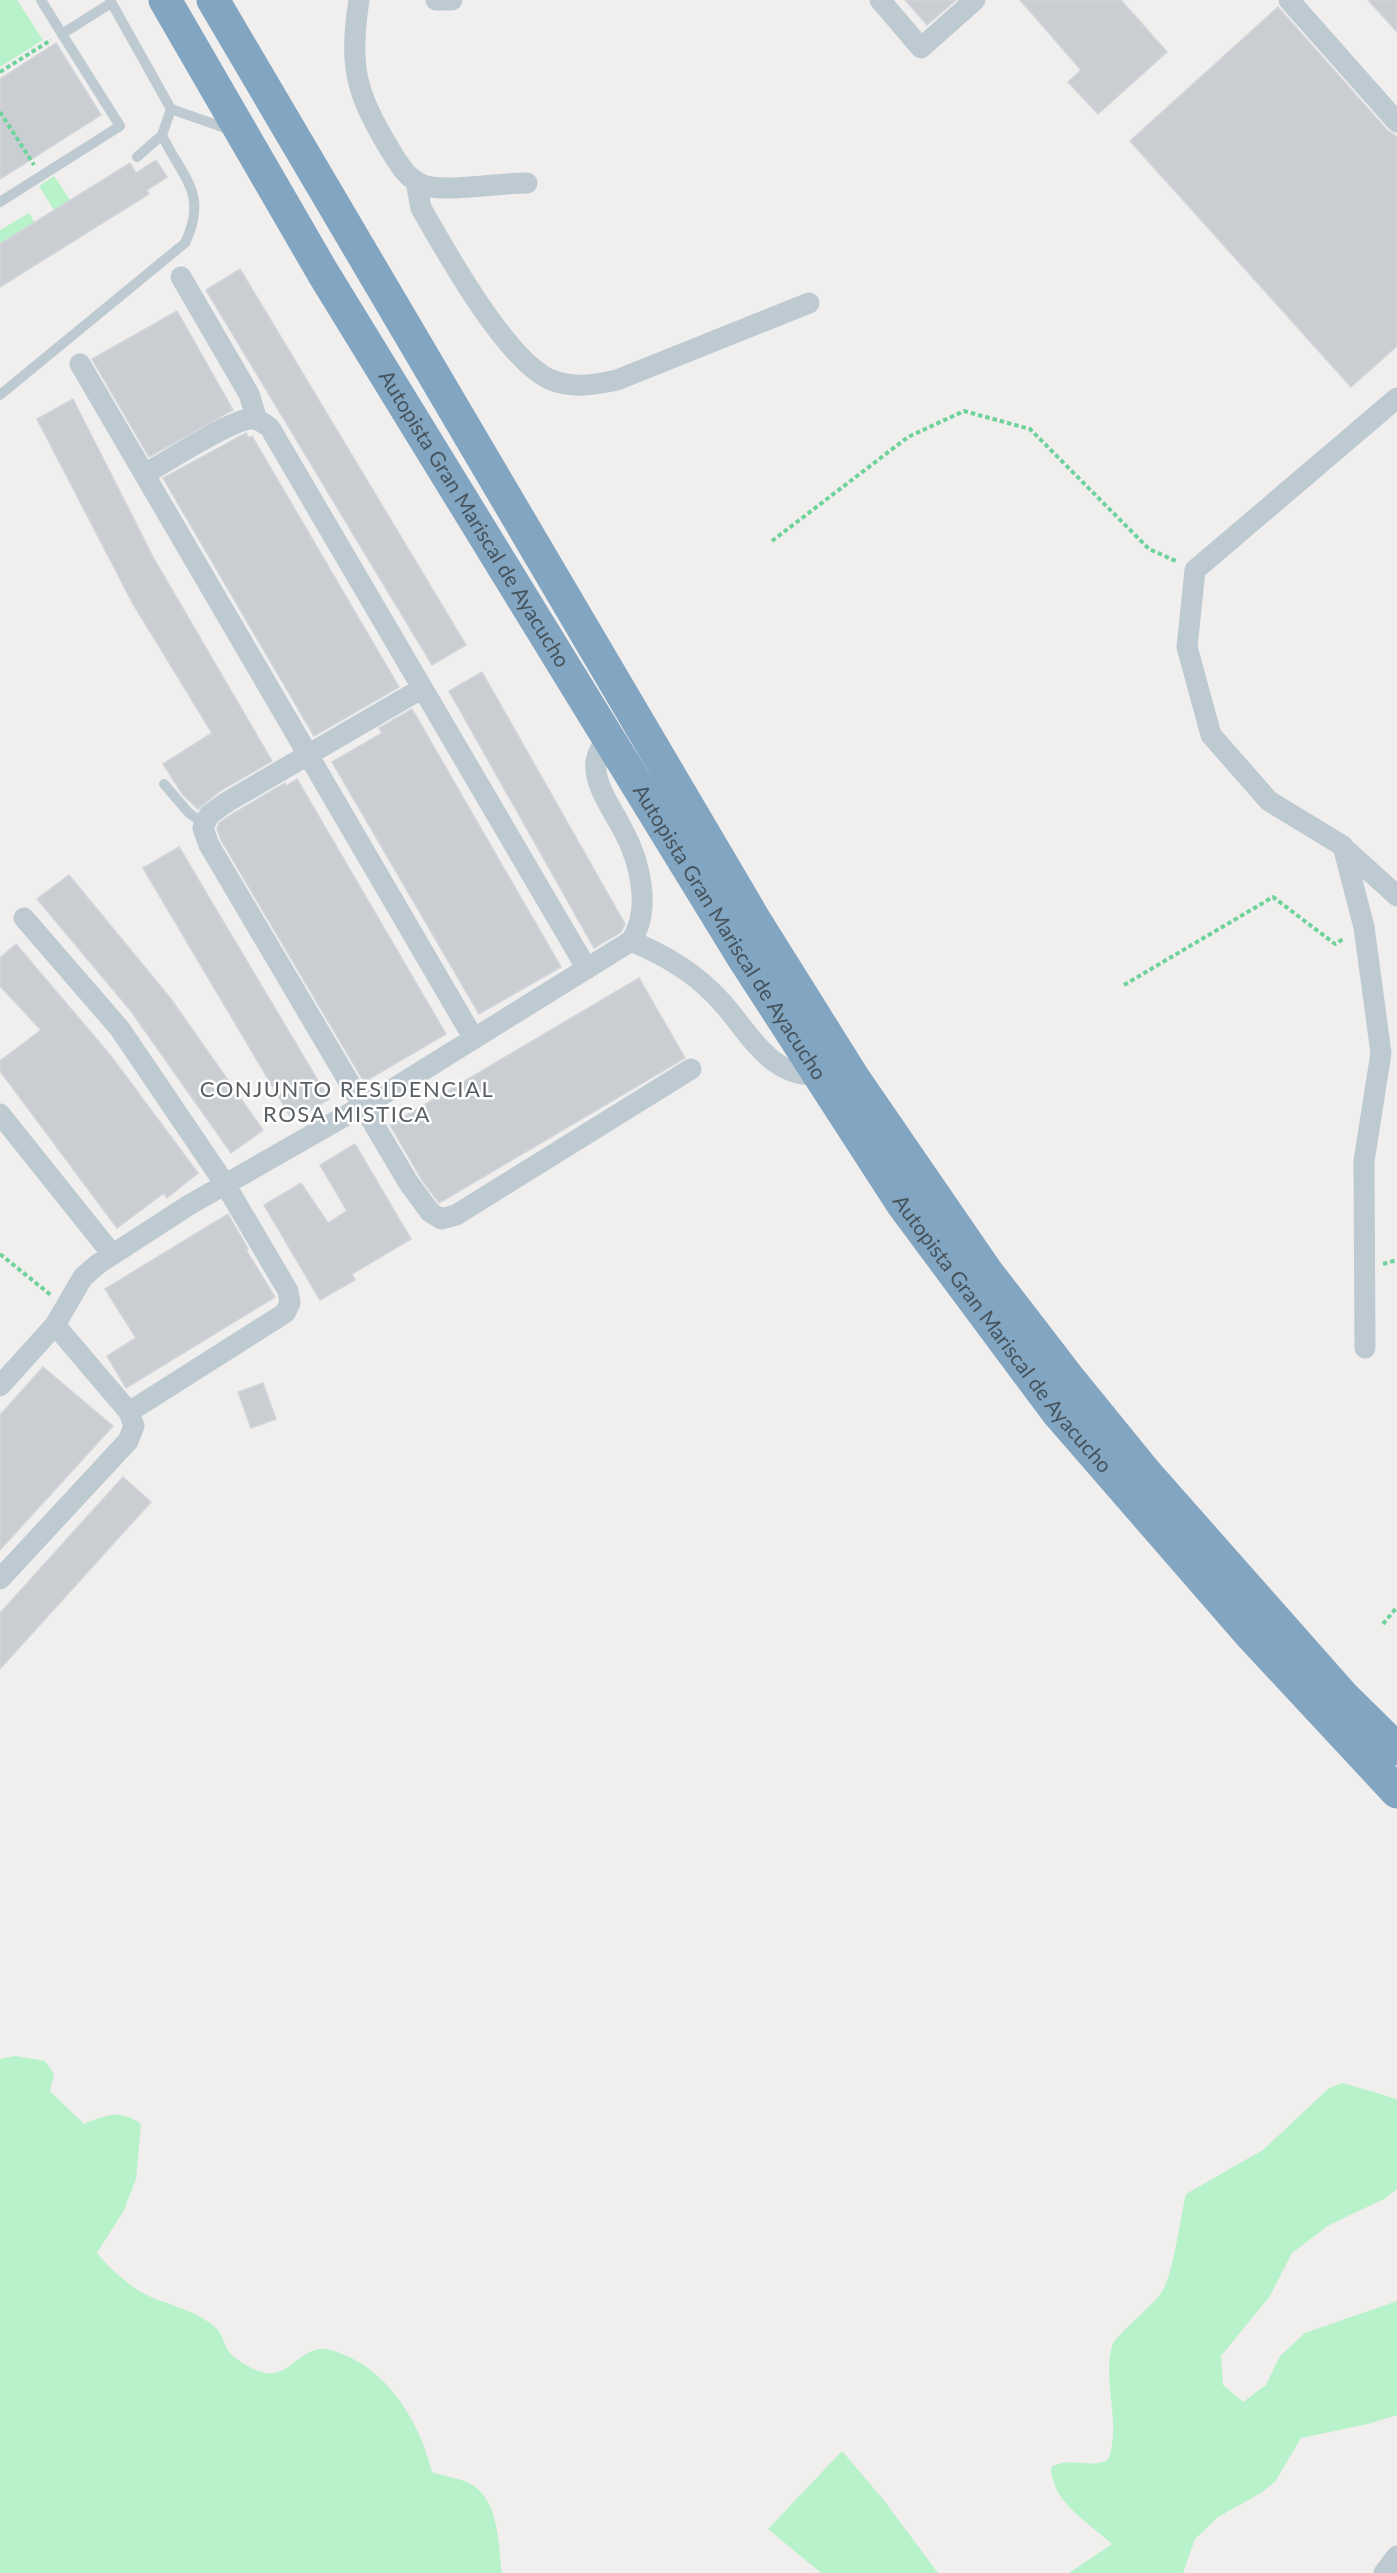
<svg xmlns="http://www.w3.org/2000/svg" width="1397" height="2573" viewBox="0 0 1397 2573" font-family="Lato,sans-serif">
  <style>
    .green { fill: #b8f2ca }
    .building { fill: #caced3; stroke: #d1d5da; stroke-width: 1.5 }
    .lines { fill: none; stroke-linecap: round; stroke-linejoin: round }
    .path { stroke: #6ed39a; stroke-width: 4; stroke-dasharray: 4.5 3; stroke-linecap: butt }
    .lane { stroke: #bdcad1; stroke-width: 10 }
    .street { stroke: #bdcad1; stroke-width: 21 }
    .highway { stroke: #82a5c1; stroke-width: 33 }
    .labels { text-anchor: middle; stroke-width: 5; stroke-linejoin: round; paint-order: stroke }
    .street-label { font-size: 21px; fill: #45535d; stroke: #fff }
    .neighbourhood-label { font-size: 22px; letter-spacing: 1.5px; fill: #5a5f64; stroke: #fff }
  </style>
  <rect width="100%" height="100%" fill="#f1eeee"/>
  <path class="green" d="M0,0h17l26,40 -43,27z
    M54,176l16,24 -16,10 -15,-24z
    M29,213l6,10 -35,21v-14z
    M15,2056l30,5 9,13 -4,17 34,33c22,-9 36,-15 57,0l-5,55 -12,31 -27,43c11,14 29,30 44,39 23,13 52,16 74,35 8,6 9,20 16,27 5,6 20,14 27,17 26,10 37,-15 57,-21 10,-3 17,0 27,4 48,18 78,70 90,118 12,4 26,6 37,11 31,16 29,61 33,90h-502v-514z
    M1343,2083l54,16v90l-13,10 -55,26 -37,28 -22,43 -49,60 2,29 20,17 23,-17 14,-29 25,-23 92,-32v114l-29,9 -67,14 -26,44 -14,11 -43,24 -23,22 -12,34h-114l43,-29c-25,-23 -60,-41 -61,-77 22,-11 34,2 57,-7 14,-36 -6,-78 4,-114 4,-13 42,-39 52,-58 9,-16 17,-73 22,-94l77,-44 66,-62z
    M842,2451l41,48 55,74h-117l-53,-44z"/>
  <path class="building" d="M905,0h51l-29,25z
    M1020,0h101l46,52 -69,62 -30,-32 13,-12z
    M1368,0h29v32z
    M1278,7l109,123 10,7v209l-46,41 -221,-246z
    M56,43l45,72 -101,64v-100z
    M156,160l11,17 -20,13 2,4 -149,93v-43l130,-81 6,10z
    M240,269l226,376 -34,20 -226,-375z
    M177,311l56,99 -84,47 -57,-98z
    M73,399l81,160 118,202 -52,30 -22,18 -15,-14 -20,-31 49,-31 -79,-129 -96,-185z
    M246,433l3,5 3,-2 147,251 -85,49 -151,-258z
    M482,672l143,252 -4,8 -27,16 -145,-257z
    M412,709l149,258 -82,47 -147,-252 50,-29 -3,-5z
    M297,779l149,255 -82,48 -143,-242 -4,-11 2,-6 15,-10 51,-30 1,3z
    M179,847l150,252 -36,22 -150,-253z
    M69,875l102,124 92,131 -32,23 -101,-143 -93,-111z
    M16,944l95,112 87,117 -31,25 -3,-5 -47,35 -117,-157v-10l41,-31 -41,-44v-28z
    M639,978l46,80 -246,145 -17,-23 -32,-55z
    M355,1144l56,95 -59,35 3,6 -35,20 -56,-95 37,-22 27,40 19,-12 -27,-46z
    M228,1214l20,35 -2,1 29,47 -149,91 -19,-32 29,-18 -31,-49z
    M43,1367l70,59 -113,124v-135z
    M263,1383l13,36 -25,9 -13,-36z
    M123,1477l28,25 -151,167v-56z"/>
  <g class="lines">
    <path class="path" d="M0,72l51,-32
      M0,112l34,53
      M772,541l136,-104 56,-26 66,18 119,120 29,13
      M1124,985l149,-88 62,47 10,-6
      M0,1254l52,42
      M1383,1264l14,-4
      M1383,1624l14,-17"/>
    <path class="lane" d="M41,0l21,34
      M110,0l61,109 60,21
      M137,157l25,-22
      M0,202l120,-76 -58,-92 49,-31
      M0,395l185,-152c24,-50 -3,-65 -23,-108l9,-26
      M164,784l25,29 15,11"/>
    <path class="street" d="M359,0c-10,66 -4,91 30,148 10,16 18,32 37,38 22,6 74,-3 101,-3
      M436,0h16
      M880,0l41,48 54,-48
      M1289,0l108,122
      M416,182l5,26c25,44 84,150 128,171 23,10 45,6 68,1l192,-77
      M181,277l68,117 8,26
      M80,364l394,675
      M144,474c23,-12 83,-52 105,-55 8,-1 15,4 21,9l317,541
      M421,689l-194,113 -18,13 -6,13 6,17 199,337 22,30 11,7 15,-4 235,-146
      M1343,847l54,49
      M24,918l96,111 105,155 63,107 2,12 -5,10 -156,99
      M631,941c29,12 58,28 81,51 35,33 53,86 107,83
      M0,1114l112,140
      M1365,1348l-1,-187 17,-108 -17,-126 -21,-81 -74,-45 -58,-66 -24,-88 8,-77 202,-172
      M0,1386l55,-61 28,-48 15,-13 91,-59 207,-118 235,-146c21,-31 9,-80 -8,-111 -10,-20 -30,-46 -27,-69 2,-10 7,-17 14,-24
      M0,1579l128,-138 6,-15 -5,-14 -74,-87
      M1384,2573l13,-17"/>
    <g class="highway">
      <path id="s1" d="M165,0l158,273 421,686 159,246 154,207 192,221 148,159"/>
      <path d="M213,0l543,922 97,155 134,195 84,109 74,91 198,224 54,53"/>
    </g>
  </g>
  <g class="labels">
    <g class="street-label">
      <text dy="7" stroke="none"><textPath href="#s1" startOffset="604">Autopista Gran Mariscal de Ayacucho</textPath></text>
      <text dy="7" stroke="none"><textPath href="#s1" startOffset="1090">Autopista Gran Mariscal de Ayacucho</textPath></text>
      <text dy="7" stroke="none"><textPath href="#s1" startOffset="1576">Autopista Gran Mariscal de Ayacucho</textPath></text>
    </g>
    <g class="neighbourhood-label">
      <text x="347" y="1097">CONJUNTO RESIDENCIAL<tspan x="347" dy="25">ROSA MISTICA</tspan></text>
    </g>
  </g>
</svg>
